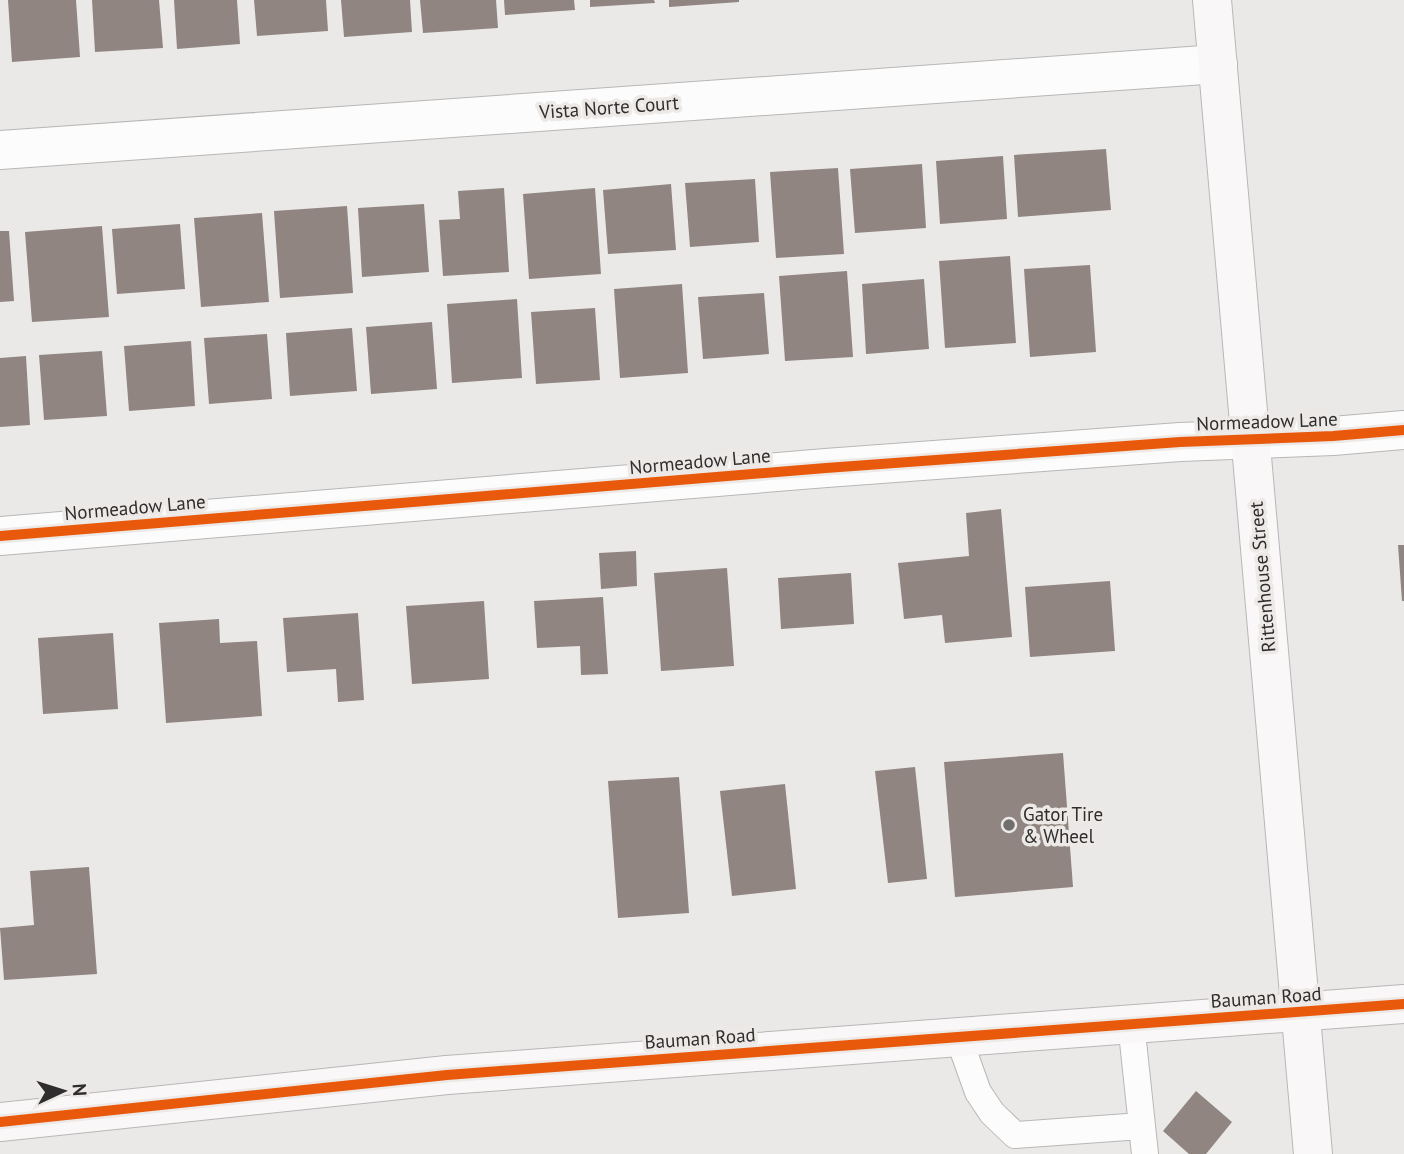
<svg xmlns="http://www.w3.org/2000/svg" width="1404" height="1154" viewBox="0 0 1404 1154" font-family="'PT Sans',sans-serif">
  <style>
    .building { fill: #908580 }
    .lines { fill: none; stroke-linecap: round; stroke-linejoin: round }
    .lane-casing { stroke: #b8b7b6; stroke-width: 28 }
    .street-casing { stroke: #b8b7b6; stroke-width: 40 }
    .secondary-casing { stroke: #b8b7b6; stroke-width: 40 }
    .lane { stroke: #fcfcfc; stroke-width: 26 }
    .street { stroke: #fcfcfc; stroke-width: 38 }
    .secondary { stroke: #faf7f8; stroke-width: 38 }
    .cycleway-casing { stroke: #ece9e7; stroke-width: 15 }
    .cycleway { stroke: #e8590c; stroke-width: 10 }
    .poi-dot { fill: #716f6e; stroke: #ece9e7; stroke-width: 2.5 }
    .labels { text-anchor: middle; stroke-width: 7; stroke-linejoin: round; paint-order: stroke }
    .street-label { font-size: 19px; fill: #2f2d2d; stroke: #ece9e7 }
    .poi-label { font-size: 19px; fill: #2f2d2d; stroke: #ece9e7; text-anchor: start }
  </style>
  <rect width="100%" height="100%" fill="#ebe9e8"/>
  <path class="building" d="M8,0h68l4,57 -68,5z
    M92,0h67l4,48 -68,4z
    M174,0h63l3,44 -63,5z
    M254,0h72l2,31 -71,5z
    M341,0h69l2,32 -68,5z
    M420,0h76l2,28 -75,5z
    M504,0h70l1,10 -70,5z
    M590,0h64l1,3 -65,4z
    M669,0h70v2l-70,5z
    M1106,149l5,61 -93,7 -4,-62z
    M1003,156l4,63 -67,5 -4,-63z
    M922,164l4,64 -71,5 -5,-64z
    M838,168l6,86 -68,4 -6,-86z
    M755,179l4,63 -69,5 -5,-64z
    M671,184l5,66 -68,4 -5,-64z
    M504,188l5,84 -66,4 -4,-56 21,-1 -2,-28z
    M595,188l6,86 -72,5 -6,-85z
    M424,204l5,68 -67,5 -4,-69z
    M347,206l6,87 -73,5 -6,-87z
    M262,213l7,89 -68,5 -7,-89z
    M180,224l5,65 -68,5 -5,-65z
    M102,226l7,91 -77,5 -7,-90z
    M0,231h9l5,70 -14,1z
    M1010,256l6,87 -71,5 -6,-87z
    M1090,265l6,87 -66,5 -6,-88z
    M847,271l6,86 -68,4 -6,-85z
    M924,279l5,70 -63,5 -4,-70z
    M682,284l6,89 -68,5 -6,-89z
    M764,293l5,61 -66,5 -5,-62z
    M517,299l5,79 -70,5 -5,-79z
    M595,308l5,72 -64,4 -5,-72z
    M432,322l5,67 -66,5 -5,-67z
    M352,328l5,63 -67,5 -4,-63z
    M267,334l5,65 -63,5 -5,-66z
    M191,341l4,65 -66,5 -5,-65z
    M102,351l5,65 -63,4 -5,-65z
    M26,356l4,69 -30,2v-69z
    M1001,509l11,128 -67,6 -3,-28 -38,4 -6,-56 71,-7 -3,-43z
    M1398,545h6v56h-2z
    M636,551l1,35 -36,3 -2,-36z
    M727,568l7,98 -73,5 -7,-98z
    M851,573l3,51 -73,5 -3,-51z
    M1110,581l5,70 -85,6 -5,-70z
    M603,597l5,77 -27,1 -1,-29 -43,2 -3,-47z
    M484,601l5,78 -77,5 -6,-78z
    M358,613l6,87 -26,2 -2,-33 -49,3 -4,-54z
    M219,619l1,24 37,-2 5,75 -96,7 -7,-100z
    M113,633l5,76 -75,5 -5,-76z
    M1063,753l10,134 -118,10 -11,-135z
    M915,767l12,112 -39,4 -13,-112z
    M679,777l10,136 -71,5 -10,-137z
    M785,784l11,105 -64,7 -12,-105z
    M89,867l8,107 -93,6 -4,-52 34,-3 -4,-54z
    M1196,1091l36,31 -26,32h-17l-26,-23z"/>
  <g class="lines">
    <g class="lane-casing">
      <path id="lane" d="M1131,1023l14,131
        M958,1036l20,56 14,21 23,22 126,-9"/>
    </g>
    <g class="street-casing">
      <path id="street" d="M0,150l1218,-86
        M0,536l826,-68 354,-26 153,-6 71,-6"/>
    </g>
    <g class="secondary-casing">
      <path id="secondary" d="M1212,0l101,1154
        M0,1122l447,-47 957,-71"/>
    </g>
    <use href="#lane" class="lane"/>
    <use href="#street" class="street"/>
    <use href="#secondary" class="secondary"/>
    <g class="cycleway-casing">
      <path id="cycleway" d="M0,536l826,-68 354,-26 153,-6 71,-6
        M0,1122l447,-47 957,-71"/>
    </g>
    <use href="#cycleway" class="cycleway"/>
  </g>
  <circle class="poi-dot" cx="1009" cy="825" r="7"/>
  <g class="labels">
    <g class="street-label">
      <text transform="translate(609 107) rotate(-4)" y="7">Vista Norte Court</text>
      <text transform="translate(1267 421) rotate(-2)" y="7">Normeadow Lane</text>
      <text transform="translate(700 461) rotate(-5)" y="7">Normeadow Lane</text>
      <text transform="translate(135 507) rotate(-5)" y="7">Normeadow Lane</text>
      <text transform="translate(1262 577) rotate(-95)" y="7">Rittenhouse Street</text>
      <text transform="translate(1266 997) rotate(-4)" y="7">Bauman Road</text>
      <text transform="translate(700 1038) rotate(-4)" y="7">Bauman Road</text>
    </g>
    <g class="poi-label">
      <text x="1023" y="821">Gator Tire<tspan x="1023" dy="22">&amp; Wheel</tspan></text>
    </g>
  </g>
  <g transform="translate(63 1091) rotate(86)" stroke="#ece9e7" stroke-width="5" paint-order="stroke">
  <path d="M0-5L12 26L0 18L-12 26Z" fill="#2f2d2d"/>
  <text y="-10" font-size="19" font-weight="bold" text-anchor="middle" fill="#2f2d2d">N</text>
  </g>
</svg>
